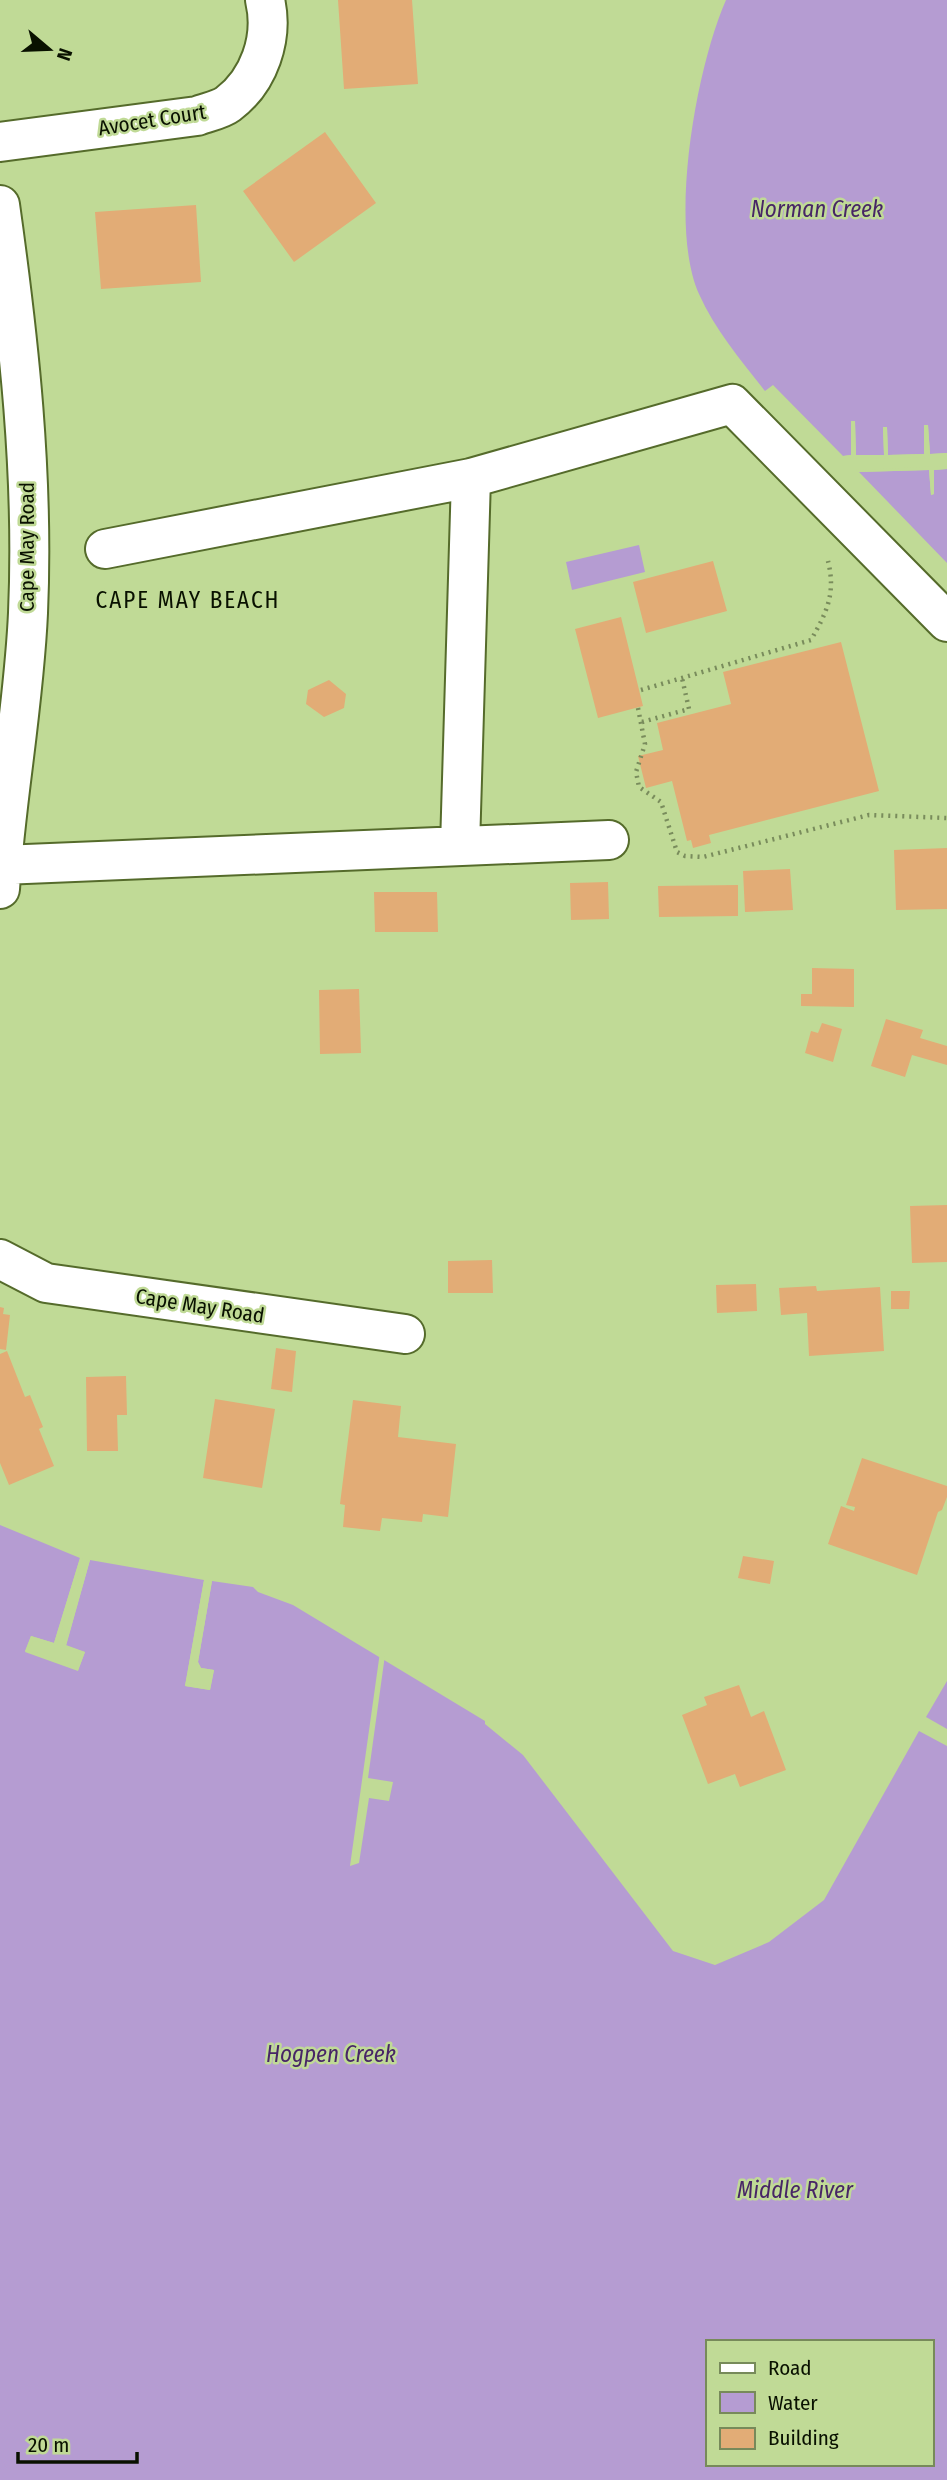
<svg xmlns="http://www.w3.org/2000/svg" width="947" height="2480" viewBox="0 0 947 2480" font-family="'Fira Sans Condensed',sans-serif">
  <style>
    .water { fill: #b59cd2; fill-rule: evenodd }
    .pier { fill: #c0da96 }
    .building { fill: #e2ac76 }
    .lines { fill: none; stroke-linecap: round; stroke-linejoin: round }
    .minor-casing { stroke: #556b2b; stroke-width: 42 }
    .path { stroke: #798c5c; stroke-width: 4.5; stroke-dasharray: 2 5; stroke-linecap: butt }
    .minor { stroke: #fff; stroke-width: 38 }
    .labels { text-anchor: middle; stroke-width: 5; stroke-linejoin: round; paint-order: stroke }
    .street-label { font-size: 21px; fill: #091100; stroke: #c0da96 }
    .water-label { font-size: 23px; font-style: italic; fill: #472566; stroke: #c0da96 }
    .neighbourhood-label { font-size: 23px; letter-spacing: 2px; fill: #091100; stroke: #c0da96 }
  </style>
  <rect width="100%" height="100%" fill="#c0da96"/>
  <path class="water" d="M726,0h221v453l-17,1 -2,-29h-4v29l-36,1 -1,-28 -4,1 1,27 -28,1 -1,-35h-3l-1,34 -8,1 -70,-71 -8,6c-25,-32 -50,-61 -66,-97 -31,-69 -3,-226 27,-294z
    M947,469v94l-88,-91 70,-2 2,25 3,-1v-24z
    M639,545l6,27 -73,18 -6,-28z
    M0,1525l80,33 -26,85 -23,-7 -6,15 53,19 7,-18 -19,-6 24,-86 114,20 -19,106 25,4 4,-20 -13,-2 -3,-6 14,-81 41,6 5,5 35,13 192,116v3l38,31 150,196 42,14 54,-23 55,-42 95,-169 28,15v734h-947zM707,2342h224v122h-224z
    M947,1681v48l-21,-12z"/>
  <path class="pier" d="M851,421h4l1,34h28l-1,-28h4l1,28 36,-1v-29h4l2,29 17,-1v4l-101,2 -3,-3 8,-1z
    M947,466v3l-13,1v24l-3,1 -2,-25 -70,2 -3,-2z
    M80,1558l3,1 -26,86 -24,-4 -4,9 47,16 5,-12 -17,-5 -2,-4 25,-86 3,1 -24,85 19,7 -7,19 -53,-19 6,-16 23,7z
    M204,1580h4l-19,103 19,3 2,-13 -11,-2 -5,-9 14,-82 4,1 -14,81 3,6 13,2 -4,20 -25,-4z
    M380,1652l5,3 -17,123 25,4 -4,19 -20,-3 -10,65 -9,3z"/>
  <path class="building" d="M338,0h74l6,84 -74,5z
    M325,132l51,71 -82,59 -51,-71z
    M196,205l5,77 -100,7 -6,-77z
    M713,561l14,50 -81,22 -13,-51z
    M621,617l22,89 -45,12 -23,-89z
    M841,642l38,149 -170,44 2,8 -18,5 -2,-8 -4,1 -15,-60 -26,7 -8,-32 25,-6 -6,-27 74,-19 -8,-32z
    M329,680l17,14 -2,14 -20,9 -18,-13 2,-14z
    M947,848v61l-51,1 -2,-60z
    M790,869l3,41 -48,2 -2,-41z
    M608,882l1,37 -38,1 -1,-37z
    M738,885v31l-79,1 -1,-31z
    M374,892h63l1,40h-63z
    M812,968l42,1v38l-53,-1v-12h11z
    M359,989l2,64 -41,1 -1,-64z
    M886,1019l37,11 -3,8 27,8v19l-35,-10 -7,22 -34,-11z
    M822,1023l20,6 -9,33 -28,-9 6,-22 7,2z
    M947,1205v57l-35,1 -2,-57z
    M492,1260l1,33h-45v-32z
    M756,1284l1,27 -40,2 -1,-28z
    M816,1286l1,5 63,-4 4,64 -75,5 -2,-43 -26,2 -2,-27z
    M891,1291h19l-1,18h-18z
    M0,1307l4,1 -1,6 7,1 -4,35 -6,-1z
    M276,1348l20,3 -4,41 -21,-3z
    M7,1351l18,46 5,-2 13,32 -4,2 15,37 -45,19 -9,-22v-109z
    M126,1376l1,39h-10l1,36h-31l-1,-74z
    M215,1399l60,10 -13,79 -59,-10z
    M353,1400l48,6 -3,31 58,7 -8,73 -25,-3 -1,8 -40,-4 -2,13 -37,-4 2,-22 -5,-1z
    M862,1458l85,28v11l-5,13 -4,2 -21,63 -89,-31 13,-38 13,5 1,-4 -9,-2z
    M743,1556l31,5 -4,23 -32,-6z
    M739,1685l12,32 13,-6 22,59 -46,17 -5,-13 -27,10 -26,-69 25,-10 -3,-8z"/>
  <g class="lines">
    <g class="minor-casing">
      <path id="minor" d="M0,142l197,-26c10,-4 23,-6 31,-12 31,-23 46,-66 37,-104
        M0,205c19,135 34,271 28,408 -4,92 -22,184 -28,276
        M105,549l366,-71 261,-74 215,218
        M460,846l11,-368
        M2,865l607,-25
        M0,1259l46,24 359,51"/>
    </g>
    <path class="path" d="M641,690l170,-50c16,-28 25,-47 17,-79
      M638,708l7,36 -9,28 3,15 22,15 16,50 8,4 18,1 166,-42 78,3
      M642,722l47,-13 -7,-31"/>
    <use href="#minor" class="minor"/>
  </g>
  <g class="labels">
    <g class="street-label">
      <text transform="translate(152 120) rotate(-9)" y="7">Avocet Court</text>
      <text transform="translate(27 547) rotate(-90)" y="7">Cape May Road</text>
      <text transform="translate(200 1306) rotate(9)" y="7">Cape May Road</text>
    </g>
    <g class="water-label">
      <text x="817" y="217">Norman Creek</text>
      <text x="331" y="2062">Hogpen Creek</text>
      <text x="795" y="2198">Middle River</text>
    </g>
    <g class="neighbourhood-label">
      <text x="188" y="608">CAPE MAY BEACH</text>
    </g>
  </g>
  <rect x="706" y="2340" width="228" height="126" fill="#c0da96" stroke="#778a5a" stroke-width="2"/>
  <rect x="720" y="2363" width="35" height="10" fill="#ffffff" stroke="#778a5a" stroke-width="2"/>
  <text x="768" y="2375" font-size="21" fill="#091100">Road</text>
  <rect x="720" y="2392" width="35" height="21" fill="#b59cd2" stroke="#778a5a" stroke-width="2"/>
  <text x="768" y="2410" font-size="21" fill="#091100">Water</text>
  <rect x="720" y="2428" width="35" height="21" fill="#e2ac76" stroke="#778a5a" stroke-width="2"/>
  <text x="768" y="2445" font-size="21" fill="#091100">Building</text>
  <g transform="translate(49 49) rotate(109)" stroke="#c0da96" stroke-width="5" paint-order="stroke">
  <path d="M0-5L12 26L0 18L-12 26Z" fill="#091100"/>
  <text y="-10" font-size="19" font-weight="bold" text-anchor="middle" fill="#091100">N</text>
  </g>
  <path d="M18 2452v10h119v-10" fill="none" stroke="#091100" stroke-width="3.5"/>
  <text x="28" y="2452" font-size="21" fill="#091100" stroke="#c0da96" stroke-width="5" paint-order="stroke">20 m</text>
</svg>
